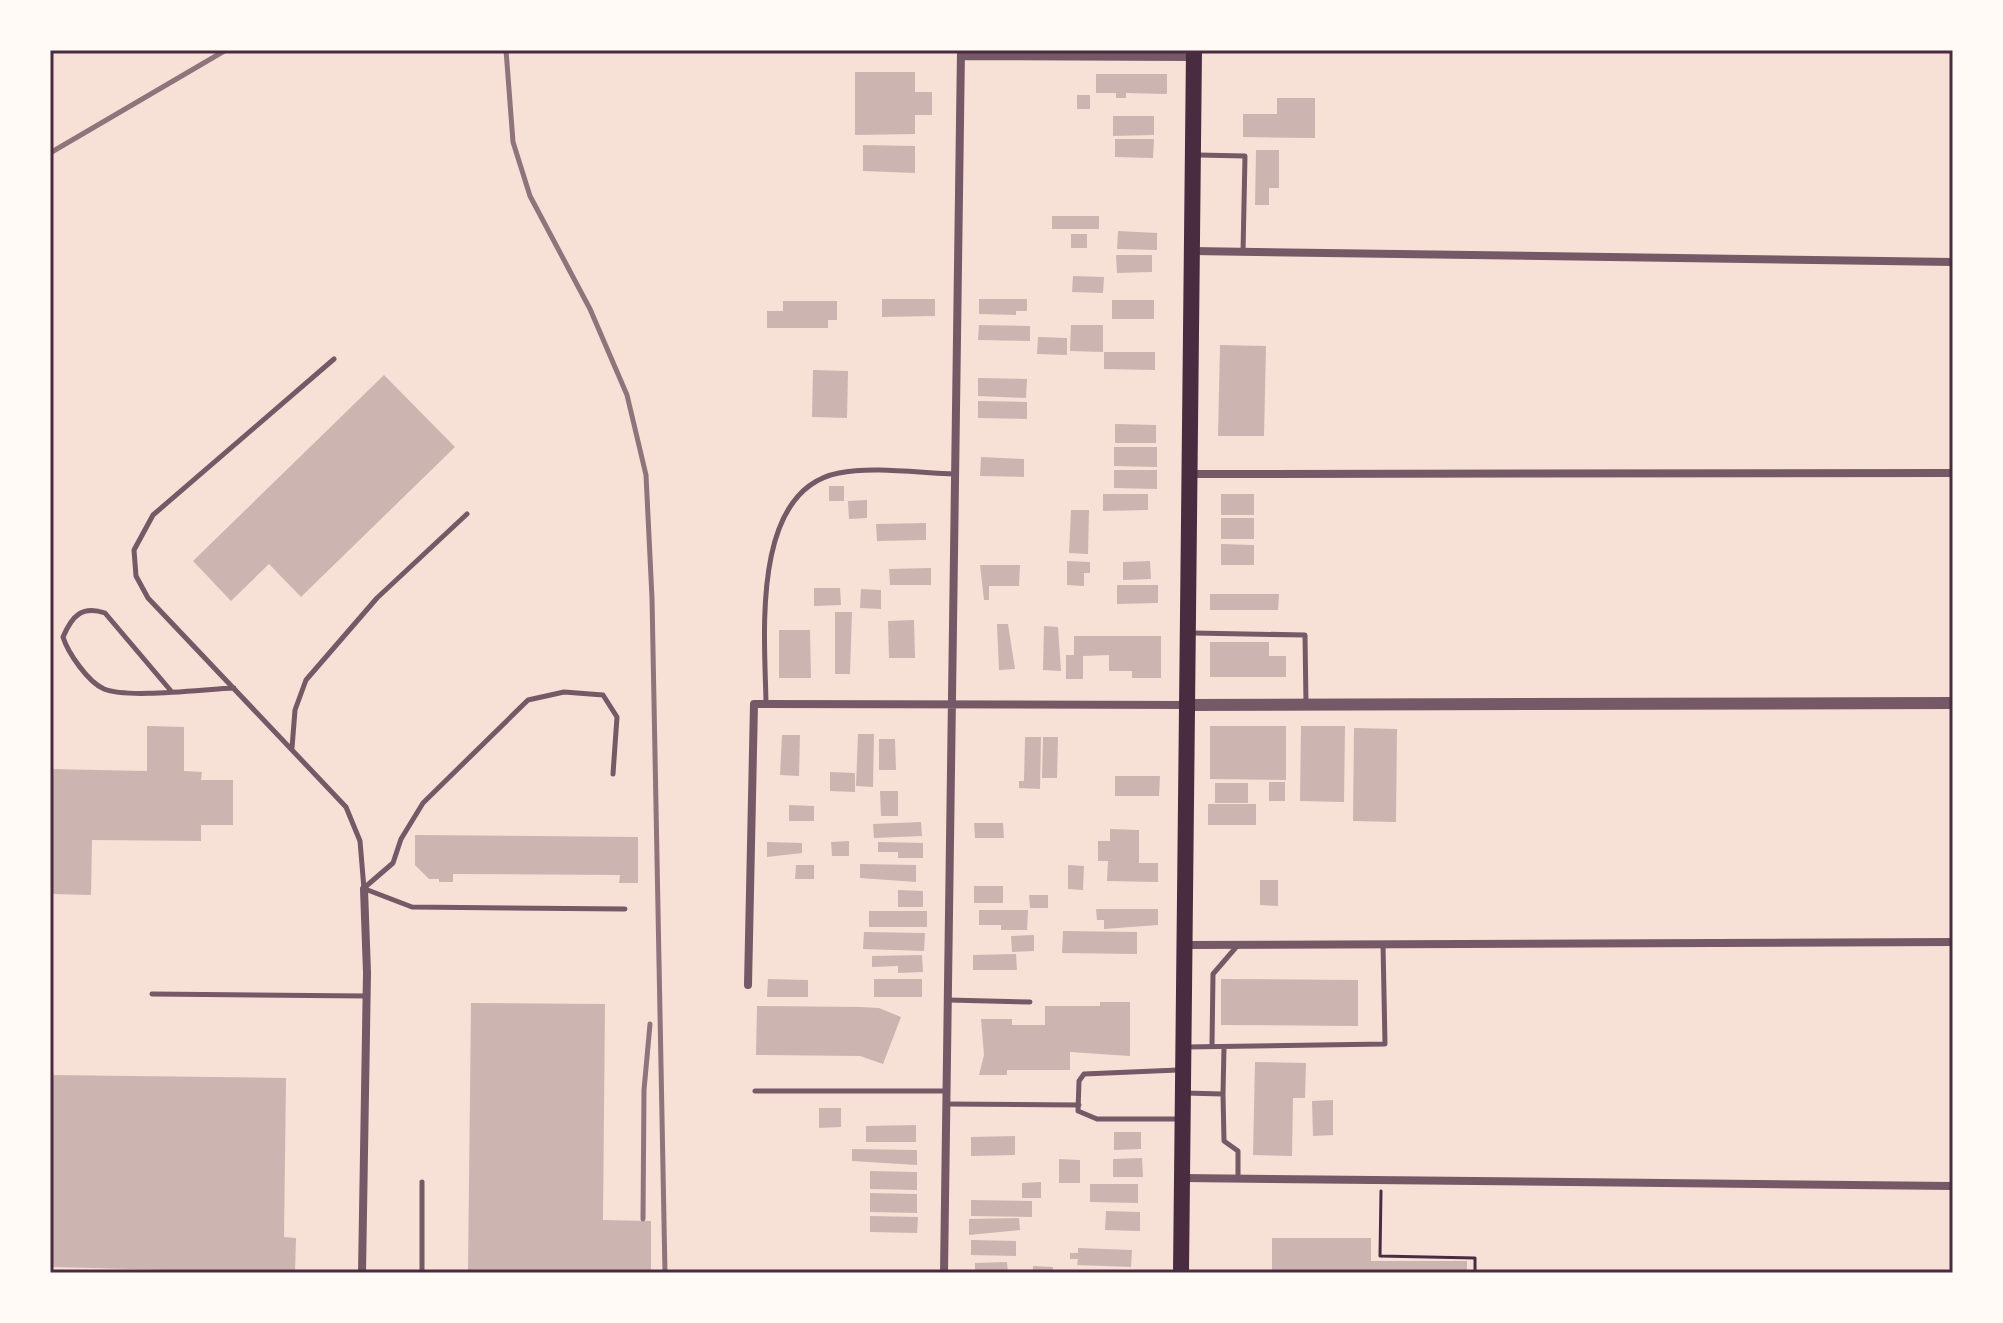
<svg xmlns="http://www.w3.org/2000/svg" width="2003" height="1323" viewBox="0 0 2003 1323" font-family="Raleway,sans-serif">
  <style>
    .building { fill: #ccb4b1 }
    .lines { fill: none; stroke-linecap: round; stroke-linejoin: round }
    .path { stroke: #4a2c40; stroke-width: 3 }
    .service { stroke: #755966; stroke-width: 5 }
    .minor { stroke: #755966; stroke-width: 8 }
    .tertiary { stroke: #755966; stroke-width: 12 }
    .primary { stroke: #4a2c40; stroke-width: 16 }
    .rail { stroke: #8f747c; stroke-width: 5 }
    .neatline { fill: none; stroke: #4a2c40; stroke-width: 3 }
  </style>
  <rect width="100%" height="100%" fill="#f7e1d7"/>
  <path class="building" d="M855,72h60v20h17v23h-17v19l-60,1z
    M1096,74h71v20l-41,-1v5h-10v-5h-20z
    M1077,95h13v14h-13z
    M1277,98h38v40l-72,-1v-23h34z
    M1113,116h41v19l-41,1z
    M1115,139h39l-1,19 -38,-1z
    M863,145l52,1v27l-52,-2z
    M1256,150h23v38h-10v17h-14z
    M1052,216h47v13h-47z
    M1118,231l39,2v17l-40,-1z
    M1071,234h16v14h-16z
    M1116,255h36v17l-35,1z
    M1073,276l31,1 -1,16 -31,-1z
    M882,299h53v17l-53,1z
    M979,299h48v12h-11v4l-37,-1z
    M1112,300h42v19h-42z
    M783,301h54v19h-9v8h-61v-17h16z
    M979,325l51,1v15l-52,-1z
    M1071,325h32v27l-33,-1z
    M1038,337l29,1v17l-30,-1z
    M1220,345l46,1 -2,90h-46z
    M1104,352h51v18l-51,-1z
    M813,370l35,1 -1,47 -35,-1z
    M384,375l71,72 -154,150 -32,-33 -38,37 -38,-40z
    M978,378l49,1 -1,19 -48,-2z
    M978,401l49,1v17l-49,-1z
    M1115,424l41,1v18h-41z
    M1114,447h43v20l-43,-1z
    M981,457l43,2v18l-44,-1z
    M1114,470h43v19l-43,-1z
    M829,486h15v15h-15z
    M1103,494h45v16l-45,1z
    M1221,494h33v21h-33z
    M867,500v18l-18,1 -1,-18z
    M1071,510h18l-1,44 -19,-1z
    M1221,518h33v21h-33z
    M926,523v17l-49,1 -1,-17z
    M1221,544l33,1v20h-33z
    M1067,561l23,1v11h-6v13l-17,-1z
    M1150,561l1,18 -28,1v-18z
    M980,565h40l-1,21h-30v14h-5z
    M931,568v17h-41l-1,-16z
    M1117,585h41v18l-41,1z
    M814,588h26l1,17 -27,1z
    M861,589l20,1v19l-21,-1z
    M1210,594h69l-1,16h-68z
    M835,612h17l-2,62h-15z
    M914,620l1,38h-26l-1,-37z
    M997,624h11l7,45 -16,1z
    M1044,626l14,1 3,44 -18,-1z
    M779,630h31l1,48h-32z
    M1074,636h87v42h-29v-7h-23v-16l-26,1v23h-17v-24h8z
    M1210,642h59v14h17v21h-76z
    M147,726l37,1v44l18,1 -1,8h32v45h-32v16l-109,-1 -1,55 -41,-1v-125l97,2z
    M1210,726h76v54l-76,-1z
    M1301,726h44l-1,76 -44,-1z
    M1354,728l43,1 -1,93 -43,-1z
    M858,734h16l-1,53 -17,-1z
    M782,735h18l-1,41 -19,-1z
    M1025,737h16l-1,52 -21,-1v-7h5z
    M1043,737h15l-1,41h-15z
    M879,739h16l1,31h-17z
    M830,772l25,1v19l-25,-1z
    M1115,776h45l-1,20h-44z
    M1269,782h16v19h-16z
    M1215,783h33v20h-33z
    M880,791h18v25h-17z
    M1208,804h48v21h-48z
    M789,805l25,1v15h-25z
    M921,822l1,14 -48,2 -1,-14z
    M974,823h29l1,15h-29z
    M1110,829l29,1v33h19v19l-51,-1 1,-20h-10v-20h12z
    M415,835l223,2v46h-19l1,-8 -167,-1v8h-14v-3h-10l-14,-14z
    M849,841v15h-17l-1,-14z
    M767,842l35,1v10l-35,4z
    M878,842l45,1v15h-25v-6h-20z
    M860,864l56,1v17l-56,-4z
    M796,865h18v14h-19z
    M1068,865l16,1 -1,24 -15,-1z
    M1260,880h18v26l-18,-1z
    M974,886h29v17h-29z
    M898,890l25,1v16h-25z
    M1029,895h19v13h-18z
    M1096,909h62v16l-54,4v-9h-7z
    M979,910h49l-1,20h-26v-5h-22z
    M869,911h58v16h-58z
    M1063,931l74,1v22l-75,-1z
    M864,932l61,1 -1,18 -61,-2z
    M1034,935v16l-22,1 -1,-16z
    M1016,954l1,16h-44v-15z
    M922,955l1,17 -25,1v-7l-26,1v-11z
    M768,979l40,1v17h-41z
    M874,979h48v18h-48z
    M1221,979l137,1v46l-137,-1z
    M1100,1002h30v54l-60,-4v18h-63v5h-28l5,-20 -3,-36h31v6h33v-19h55z
    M471,1003l134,1 -2,216 48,1v52h-183z
    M757,1006l104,1 18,1 22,9 -18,47 -23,-8 -104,-1z
    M1255,1062l51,1 -1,35h-12l-1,58 -39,-1z
    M50,1075l236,3 -2,159 12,1 -1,35 -245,-6z
    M1333,1100v35l-20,1 -1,-35z
    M819,1108h22v19l-22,1z
    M916,1125v17h-50v-16z
    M1114,1132h27v17l-27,1z
    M1015,1136v19l-44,1v-19z
    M852,1149l65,1v15l-65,-4z
    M1142,1158l1,19h-30v-18z
    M1059,1159l21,1v23h-21z
    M870,1171l47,1v18l-47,-1z
    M1041,1182v16h-19v-15z
    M1090,1184h48v19l-48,-1z
    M870,1193l47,1v19l-47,-1z
    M971,1200l61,1v16l-61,-1z
    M1106,1211l34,1v19l-35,-1z
    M870,1216l48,1 -1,16 -47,-1z
    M1019,1218l1,12 -51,5v-16z
    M1272,1238h99v23h96v12h-195z
    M971,1240l45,1v15l-45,-1z
    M1078,1248l54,2 -1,17 -54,-2 1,-6h-8v-6h8z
    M1007,1262l1,11h-33v-10z
    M1033,1266l20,1v6h-20z
    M1089,1270h54v3h-54z"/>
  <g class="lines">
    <path class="path" d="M1381,1191l-1,65 95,2v15"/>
    <path class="service" d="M1198,155l47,1 -2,96
      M334,359l-181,156 -19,35 2,26 12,22 198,209 14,34 4,48
      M1193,633l112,2 1,69
      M171,691l-66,-78c-23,-8 -33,3 -42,24 5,16 25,45 41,52 24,10 101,0 130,-1
      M766,703c-1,-66 -16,-213 73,-230 33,-7 81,0 116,1
      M292,748l3,-38 11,-30 71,-82 90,-84
      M364,888l29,-25 8,-24 22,-36 105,-103 36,-8 39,3 14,22 -4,57
      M365,889l47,18 213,2
      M152,994l214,2
      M948,1000l82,2
      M1212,1046l1,-72 25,-29
      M1185,1047l200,-3 -2,-100
      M1178,1070l-94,4 -5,7 -1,30 19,8h85
      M755,1091h191
      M1184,1093l39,1 1,47 14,10v27
      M1223,1094l1,-47
      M946,1104l133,1
      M422,1273v-91"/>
    <path class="minor" d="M961,56l233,1
      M1192,251l761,11
      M1190,474l763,-1
      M1185,945l768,-3
      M748,985l6,-281 433,1
      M1182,1178l771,8
      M362,1273l5,-300 -3,-84
      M944,1273l17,-1223"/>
    <path class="tertiary" d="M1187,705l766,-2"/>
    <path class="primary" d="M1181,1273l13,-1223"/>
    <path class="rail" d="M506,50l7,92 17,54 60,113 37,86 19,80 6,123 13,675
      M50,153l176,-103
      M643,1219l1,-129 6,-66"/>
  </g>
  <rect width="2003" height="1323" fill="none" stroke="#fffaf5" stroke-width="104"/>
  <rect x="52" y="52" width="1899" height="1219" class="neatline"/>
</svg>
